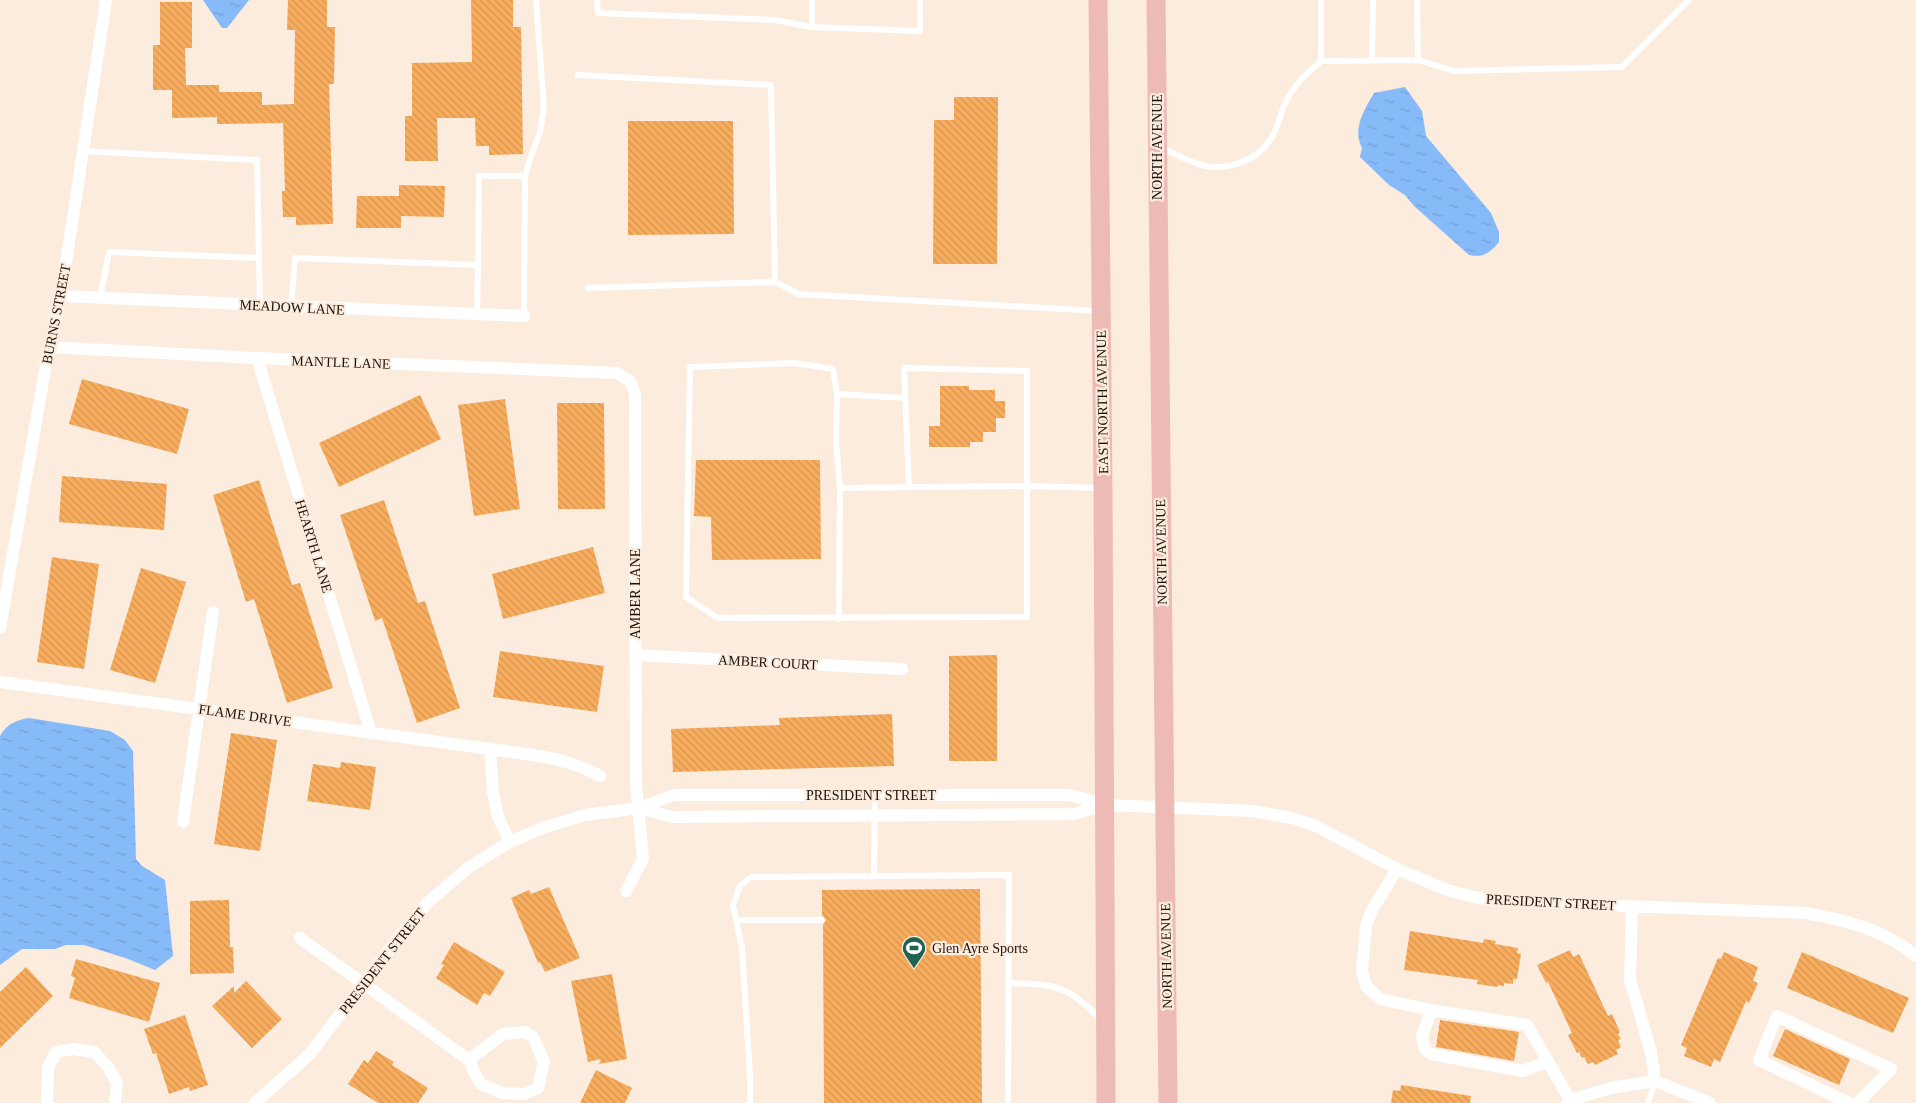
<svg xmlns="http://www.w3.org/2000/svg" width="1916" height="1103" viewBox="0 0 1916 1103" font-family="'Times New Roman',serif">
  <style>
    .water { fill: url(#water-ripples) }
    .building { fill: url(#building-back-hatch) }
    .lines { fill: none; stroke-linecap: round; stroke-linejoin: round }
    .lane { stroke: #fff; stroke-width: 6 }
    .street { stroke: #fff; stroke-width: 12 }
    .primary { stroke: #eebab6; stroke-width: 19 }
    .labels { text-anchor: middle; stroke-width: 4.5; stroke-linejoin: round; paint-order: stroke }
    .street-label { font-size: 14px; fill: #1c130a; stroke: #fcecdd }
    .poi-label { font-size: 14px; fill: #1c130a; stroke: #fcecdd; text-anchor: start }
  </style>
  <defs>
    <pattern id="water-ripples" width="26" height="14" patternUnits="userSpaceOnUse" patternTransform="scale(1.25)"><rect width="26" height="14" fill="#87baf8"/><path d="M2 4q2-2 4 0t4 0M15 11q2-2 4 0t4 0" fill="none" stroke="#749fd3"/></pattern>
    <pattern id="building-back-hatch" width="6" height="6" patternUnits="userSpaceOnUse" patternTransform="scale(1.25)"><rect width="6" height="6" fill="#f8ad5e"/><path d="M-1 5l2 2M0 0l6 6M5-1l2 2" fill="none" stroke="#d49450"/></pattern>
  </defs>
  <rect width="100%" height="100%" fill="#fcecdd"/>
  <path class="water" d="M203,0h46l-22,28h-5z
    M1405,87l17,24 4,25 65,77 8,19v10c-9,11 -16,16 -30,13l-55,-49 -9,-11 -16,-10 -29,-28 2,-9c-10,-19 2,-38 12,-55z
    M29,718l81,13 15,9 8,11 3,108 6,7 23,14 8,76 -18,14 -27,-11 -44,-14h-18l-11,4h-33l-22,16v-229c7,-12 16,-16 29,-18z"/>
  <path class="building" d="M288,0h39v27h8l-1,57h-5l4,140 -37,1v-8h-13l-1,-26h3l-2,-68 -66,1v-7l-45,1v-28h-19v-45h7v-43h32v46h-7l1,37h33v7h43v13l32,-1 1,-74h-8z
    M471,0h42v27h8l2,127 -34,1v-9h-13l-1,-28h-38l1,43h-33v-45h7v-53l60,-1z
    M954,97h44l-1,167h-64l1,-144h20z
    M628,121h105l1,113 -106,1z
    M399,185l46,1 -1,31 -43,-1v12h-45l1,-32h42z
    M82,379l107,30 -12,45 -108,-30z
    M940,386h29v4h26v11h10v17h-9v14h-13v10h-13v5h-41v-21h11z
    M420,395l21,44 -102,48 -20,-44z
    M505,399l15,110 -46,7 -16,-111z
    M557,403h47l1,106h-47z
    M696,460h124l1,99 -109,1 -1,-43 -17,-1z
    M62,476l105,8 -3,46 -105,-8z
    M259,480l33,105 8,-2 33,105 -46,15 -33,-104 -8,3 -33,-107z
    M384,500l34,103 7,-2 35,107 -43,15 -35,-105 -7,3 -35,-106z
    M593,547l12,46 -102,26 -11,-45z
    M52,557l47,7 -15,105 -47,-7z
    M141,568l45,14 -31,101 -45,-13z
    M500,651l104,15 -7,46 -104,-15z
    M997,655v106h-48v-105z
    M892,714l2,52 -221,6 -2,-43 109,-4 -1,-7z
    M231,733l46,7 -17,111 -46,-7z
    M341,762l35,5 -6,43 -63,-9 6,-37 27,4z
    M549,887l31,71 -35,14 -5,-10 -2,1 -27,-65 18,-8 2,4z
    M980,889l2,214h-158l-1,-178 3,-5 -4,-5v-25z
    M229,900l1,47h3l1,26 -44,1v-73z
    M1410,931l73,12 1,-4 12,2 -1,3 23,4 -1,5 4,1 -4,25h-4v5l-9,-1v3l-6,-1 -1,2 -20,-3 1,-4 -74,-10z
    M454,942l51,30 -15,24 -6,-3 -7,12 -41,-27 8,-13 -3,-1z
    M1570,950l3,7 6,-3 29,62 4,-2 8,18 -2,2 3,5 -3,1 3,7 -5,3 2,4 -23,11 -2,-3 -5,2 -4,-7 -2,1 -3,-6 -2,1 -9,-18 4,-2 -24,-51 -2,1 -9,-18z
    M1724,952l34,15 -5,14 5,2 -9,20 -3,-2 -26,61 -6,-3 -3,8 -27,-11 3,-8 -6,-3 37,-87 3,1z
    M1802,952l107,46 -16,35 -106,-45z
    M76,959l84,24 -11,39 -80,-24 6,-20 -4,-2z
    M26,967l27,29 -53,52v-56z
    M612,974l15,85 -28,5 2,-5 -13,3 -17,-81z
    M246,981l36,38 -30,29 -40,-42 22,-20v7z
    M185,1015l23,70 -18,6 -1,-4 -20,7 -13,-41 -3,1 -9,-25z
    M1440,1020l79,12 -5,29 -78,-14z
    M1785,1029l65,30 -11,26 -66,-29z
    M376,1051l18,11 -2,3 36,23 -10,15h-40l-30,-19 16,-24 4,3z
    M596,1070l36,18 -7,15h-45z
    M1401,1085l70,11 -1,7h-79l2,-13 7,1z"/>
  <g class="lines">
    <path class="lane" d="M597,0l1,13 177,7 37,7 108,4v-31
      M1321,0v61
      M1417,0l1,60
      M812,27v-27
      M1372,60l1,-60
      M578,75l193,10 4,197
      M1160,147c15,7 30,16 46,19 24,4 51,-6 64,-26 9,-13 10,-29 18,-42 7,-15 21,-26 33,-37l97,-1 36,11 168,-4 67,-67
      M83,151l174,9 3,145
      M525,176l5,-17 10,-27 4,-24 -8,-108
      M588,288l187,-6 24,12 299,17
      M100,298l9,-46 150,6
      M291,307l4,-49 183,7 1,-89h46l-1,140
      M477,314l1,-49
      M837,394l68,4
      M840,488l188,-2 74,2
      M839,619l1,-131 -4,-48 1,-46 -4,-25 -38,-6 -105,4 -4,230 32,21 309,-1v-246l-123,-3 5,119
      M874,875l1,-80
      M737,920h84
      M1008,983c46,1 62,2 93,38
      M750,1103v-27l-8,-128 -9,-43 7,-19 11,-9 258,-2 -1,228
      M1648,1103l7,-22"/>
    <path class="street" d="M61,296l463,20
      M49,347l208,11 360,15 13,8 5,12 1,392 7,74 -17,32
      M257,358l114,375
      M0,628l49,-281 12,-51 45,-296
      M635,655l267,14
      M0,682l490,67 3,43 5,25 12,25
      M490,749c40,6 74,7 110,27
      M639,808l34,9 401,-3 30,-9
      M183,822l30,-210
      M1397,869l-25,41 -6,16 -4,45 4,15 14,13 51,11 96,15 43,75
      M1632,906l-2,74 21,72 4,29
      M300,938l169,122 5,12 7,12 21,9 22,1 14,-6 6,-26 -11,-25 -7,-5 -23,2 -34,26
      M1431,1010l-9,27 3,12 6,5 92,17 25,-10
      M47,1103l1,-35 8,-16 17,-3 21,3 14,15 9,16 -2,20
      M255,1103l54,-48 86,-113 32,-39 42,-36 41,-25 32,-14 43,-13 54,-7 35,-13h396l35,10 148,6 38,7 23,7 83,44 50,21 31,8 21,3 306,12c40,7 78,16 111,43
      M1567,1103l3,-3 41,-12 44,-7 55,22
      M1849,1103l-90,-43 18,-44 114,53 -33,34"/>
    <path class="primary" d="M1098,0l5,488 3,615
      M1156,0l12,1103"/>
  </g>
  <defs>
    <g id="stadium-pin" transform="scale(1.25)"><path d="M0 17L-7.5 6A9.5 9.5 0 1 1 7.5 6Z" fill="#216351" stroke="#fcecdd"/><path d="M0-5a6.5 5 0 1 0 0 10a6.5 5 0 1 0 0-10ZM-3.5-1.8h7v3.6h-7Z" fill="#fff"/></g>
  </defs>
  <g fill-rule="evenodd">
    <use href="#stadium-pin" x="914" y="948"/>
  </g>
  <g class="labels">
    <g class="street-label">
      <text transform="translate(1157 147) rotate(-90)" y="5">NORTH AVENUE</text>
      <text transform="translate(292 307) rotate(3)" y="5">MEADOW LANE</text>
      <text transform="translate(56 314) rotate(-79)" y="5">BURNS STREET</text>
      <text transform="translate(341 362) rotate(2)" y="5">MANTLE LANE</text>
      <text transform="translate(1102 402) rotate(-91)" y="5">EAST NORTH AVENUE</text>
      <text transform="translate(314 546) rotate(73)" y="5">HEARTH LANE</text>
      <text transform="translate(1161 552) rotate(-91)" y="5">NORTH AVENUE</text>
      <text transform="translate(635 594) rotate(-90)" y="5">AMBER LANE</text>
      <text transform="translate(768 662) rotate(3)" y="5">AMBER COURT</text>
      <text transform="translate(245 715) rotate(8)" y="5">FLAME DRIVE</text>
      <text x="871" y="800">PRESIDENT STREET</text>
      <text transform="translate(1551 902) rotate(3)" y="5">PRESIDENT STREET</text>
      <text transform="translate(1166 956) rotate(-91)" y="5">NORTH AVENUE</text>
      <text transform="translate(382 961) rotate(-52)" y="5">PRESIDENT STREET</text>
    </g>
    <g class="poi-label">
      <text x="932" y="953">Glen Ayre Sports</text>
    </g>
  </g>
</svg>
